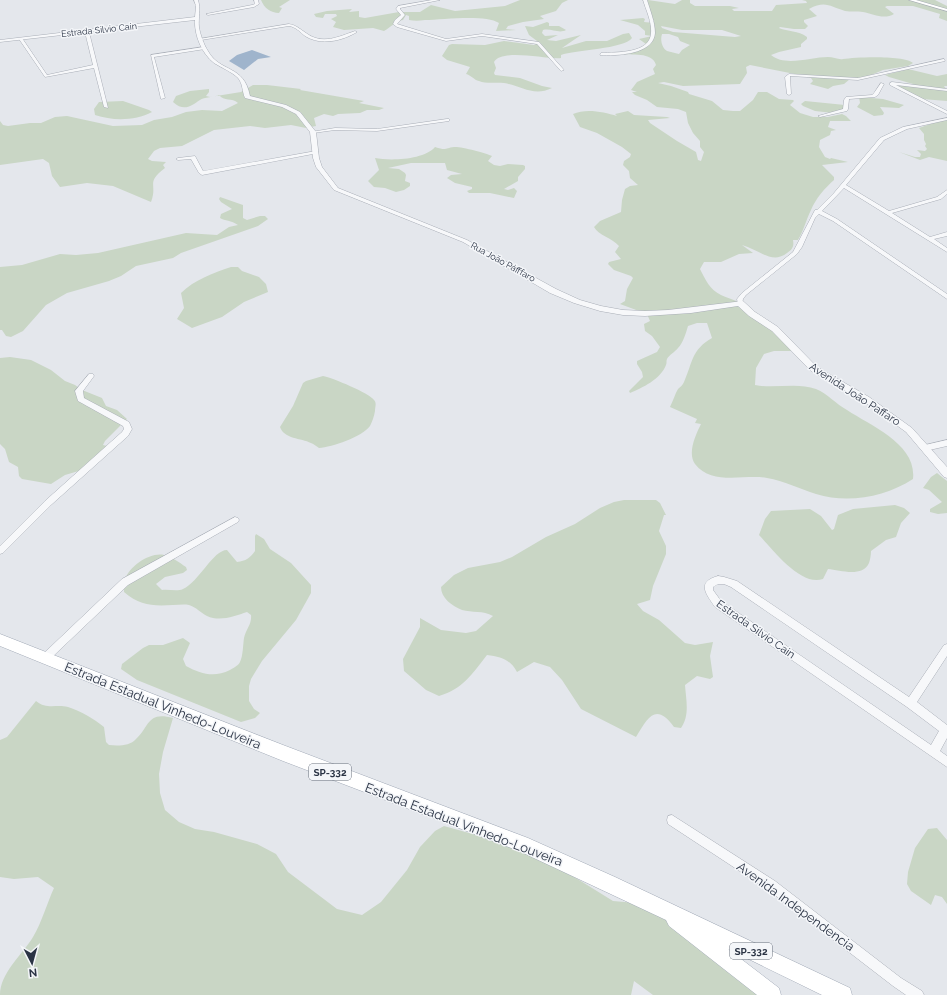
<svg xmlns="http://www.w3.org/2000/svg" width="947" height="995" viewBox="0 0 947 995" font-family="Raleway,sans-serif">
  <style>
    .green { fill: #c9d6c5; fill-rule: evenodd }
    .water { fill: #9fb4cc }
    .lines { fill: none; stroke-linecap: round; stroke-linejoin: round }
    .minor-casing { stroke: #a9aeb7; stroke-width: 1 }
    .tertiary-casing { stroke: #a9aeb7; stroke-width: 1 }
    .secondary-casing { stroke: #a9aeb7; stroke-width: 1 }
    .primary-casing { stroke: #a3abb8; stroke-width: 1 }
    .minor { fill: #f7f8fa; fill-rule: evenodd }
    .tertiary { fill: #f7f8fa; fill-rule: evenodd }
    .secondary { fill: #fff; fill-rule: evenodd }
    .primary { fill: #fff; fill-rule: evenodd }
    .labels { text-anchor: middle; stroke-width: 3; stroke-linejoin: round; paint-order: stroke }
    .far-street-label { font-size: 9px; fill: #2b3445; stroke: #f4f6f9 }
    .shield { fill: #f4f6f9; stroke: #676e7b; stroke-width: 1 }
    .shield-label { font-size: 10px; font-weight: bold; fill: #2b3445 }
    .street-label { font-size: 11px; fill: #2b3445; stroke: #f4f6f9 }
    .near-street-label { font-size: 13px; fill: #2b3445; stroke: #f4f6f9 }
  </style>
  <rect width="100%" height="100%" fill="#e4e7ec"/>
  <path class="green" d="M261,0h29l-11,7 3,1 -3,5c-8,0 -15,-5 -18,-13z
    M520,0h48l-6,3 -6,8 -16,5 4,3 -21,3 -15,4 -2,3 10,1 -20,1 3,-8c-14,-9 -57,-3 -74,-3 -6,1 -11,1 -16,0v-4l-3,-1 -3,5c-7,1 -12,7 -19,11l-11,-3 -29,2 -11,-3 3,-5 -5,-3 6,-3 -1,-2h-11l-2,4 -7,-1 -2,-3 13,-3 25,-2 -3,3 10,-1v6l6,1 34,-6h21l11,-7 24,6 50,-5z
    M648,0l27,4 7,-4h8v3l5,3h35l9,2 -7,1 2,2h38l4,-6 31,-2 -1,-2 -4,-1h133l12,6v15l-8,-3 1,-4 -27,-8h-26l-2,1 9,7c-10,6 -21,0 -31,-2 -6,-1 -12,0 -18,-1 -15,-4 -19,-11 -36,-2l8,7 -13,4v2l4,4 -3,3h-11l-14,-2 -1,1c9,4 19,2 28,9v2l-6,5v3l-22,5 -8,3c14,12 40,2 57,2 5,0 11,3 15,2 13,-2 61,-4 70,4l-5,3 -25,4 -19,8 -14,1 -6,5 -11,2 -5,3 -18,-5 3,-3 -2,-3 -6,-2 -55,-11 -4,2 1,6 -7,11 -57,2 -19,-4 -6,1 13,3 17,6 1,2 23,7 11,9 10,1h7l13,-11 5,-8h9l12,7 14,1 1,1 -4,4 10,8 13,4h15l14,-3 4,2 5,5h-21l-2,6 8,3 -5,1 -1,4 -10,5 -1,7 6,10 5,2 1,-1 17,4 -26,3 12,12v3c-9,8 -18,18 -23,30 -5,10 -7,20 -13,30h-5c1,6 0,9 -6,13 -15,12 -29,-4 -45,-8l11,8 -14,1 -18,8h-17l-4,7c5,10 10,21 21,26 9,4 18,6 26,11 19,13 33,28 48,45h-21l-10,3 -8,14 -1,17c20,4 42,-3 61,4 12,5 20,15 31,21 24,16 70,34 66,69 -28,18 -65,25 -97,15 -16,-5 -32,-13 -49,-16 -23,-4 -55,8 -72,-14 -8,-11 1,-30 6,-40l-6,-1 2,-4 -27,-12c3,-6 5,-13 8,-18 2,-2 5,-4 6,-7 9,-20 7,-32 28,-44l-5,-15h-10l-9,3c-2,7 -5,17 -10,22 -3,4 -9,7 -11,11 -1,2 0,4 -1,6 -5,14 -24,23 -36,28l-1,-2 14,-14 -1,-5 -5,-8v-3l20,-9 3,-5 -8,-11 -7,-5 -1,-7 6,-3 -3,-7 -27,-10 5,-3 2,-12 6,-11 -2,-2 -17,-6 -6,-6 1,-2 12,-3 -6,-7 4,-6c-7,-8 -21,-11 -25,-19l6,-6 21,-9 1,-12 3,-11 5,-3 8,-1 -8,-7 -1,-7 -6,-6 1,-4 6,-4 1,-3 -9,-7 -25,-14 -17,-6 -7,-13c13,-6 31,-2 44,2l-2,-2 13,-3 6,4 33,2 3,1 -22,2 2,3 27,18 19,11 2,8 3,1 3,-9 -4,-5v-6l-7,-8 -5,-10 -2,-11 -8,-3 -21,-2 -10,-7 -12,-5 -3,-3h5l-6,-2 6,-8 18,-8 -2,-5 3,-4c-4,-14 -25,-9 -36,-11l19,-4 7,-6 -7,-5 13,-3 -7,-1v-4l-7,-6 -18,-5 23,-2 2,1 -1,3 10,1v-2l-4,-4 -4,-16zM661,26l21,4h40l19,6 -6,1 -62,-5 -11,-4zM662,34h7l9,3 2,4 10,4 -8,5 -3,4 -12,-3c-5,-3 -7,-11 -5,-17z
    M547,22l2,1v3h10l7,4c-7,4 -15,-2 -23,0l-1,3 3,3 13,-1 -11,5 9,1 25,-6 -19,13 24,-7h21l16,-7 6,-1 3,5c-8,11 -57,12 -71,17v3c-13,2 -59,-10 -67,4l2,6 -2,5 1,2 25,3 22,8 10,2c-18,9 -31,-2 -48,-5 -8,-1 -18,1 -25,-2 -5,-1 -8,-6 -13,-7l4,-7 -23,-7 -5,-4 7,-11 3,-1 33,1 19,-4 30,4 4,-2 -1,-2 -8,-6 -4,-9 8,1z
    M908,69l29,7 10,-2v12h-3l3,4v11l-25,-2 -26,-13 4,-2h13l-24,-7 -4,-2z
    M253,85h14l34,4 -1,1 64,11 -5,2 25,5 -5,2h-12l-7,3 -22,1 -5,2 -9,-2 -10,4 2,8 -10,2 -15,-3 -26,3 -15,-2 -36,4 -32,16 -22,2 -6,3 -6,8 4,2 14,1 -3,3 2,3c-20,15 -7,16 -14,34l-38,-16 -26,-3 -27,4 -8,-11 -3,-13 -6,-4 -43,6v-44l3,4 5,1 22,-3h11l14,-6 12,-1 46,10 29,-1 12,-5 18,-3 14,-5 16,-2 20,1 16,-8c-6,-6 -14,-1 -19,-8 -5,2 -15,2 -19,5 -9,6 -16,12 -27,2l3,-6 14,-5 19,-2v3l-3,4 4,1 31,-5z
    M859,97l24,2 21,6 -5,3 -19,-1 4,6 -1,2 -9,1 -17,-9 3,-4z
    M123,101l26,9 3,2c-17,9 -39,9 -57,3l-1,-6 5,-7z
    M805,101l40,4 1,3 -13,5 -18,-2 -12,-5 -2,-2z
    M947,118v43l-18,-4 -9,3 -21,-8 16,5h5l1,-3 -4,-4 8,1 2,-2 -2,-3 1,-2 -2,-4v-6l-5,-6z
    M435,147c12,4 10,1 19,0 5,-1 33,6 38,9l-4,5 6,4 6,1 8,-2 15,1 2,1v3l-7,8v4l-14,8 4,1 6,-2 3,3 -3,7 -24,-5h-21l-2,-2 5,-2v-2l-17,-4 -8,-5 4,-3 11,-1 -15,-4 -2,-7h-34l-23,5 11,1 6,4 1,2 -1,6 5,2v3l-6,4 -8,2 -11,-4 -11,-1 -6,-6 11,-11 -4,-12c15,3 49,2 60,-11z
    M220,197l23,8v13l4,2 13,-4h5l3,3 -10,7 -77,27 -8,5 -37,8 -15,10 -12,5 -42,12 -21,12 -23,26 -12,6 -5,-1 -4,-6h-2v-63l22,-2 38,-11 16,1 22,-2 88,-20 31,2 12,-8 9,-2c-7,-5 -13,-4 -18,-7l1,-4 11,-5 -11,-7 -2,-3z
    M231,267h7l4,4 17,6 7,7 2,8 -24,10 -22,15 -30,11 -15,-9 7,-11 -3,-15c13,-13 32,-20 50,-26z
    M10,357l21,3 20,10 14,11 10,4 7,5 20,8 4,8 11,4 10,9 -22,22 -2,4 4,1 -25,24 -17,5 -14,9 -29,-5 -3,-3 -1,-9 -9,-5 -4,-13 -5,-5v-86z
    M323,376c10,2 46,17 51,24 3,3 1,7 1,11 -1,6 -3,11 -5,15 -8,11 -38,21 -51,22 -3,-2 -5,-4 -8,-5 -10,-5 -27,-4 -31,-16l13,-21 10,-23 3,-2z
    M937,473l10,8v32l-9,1 -8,-2v-3l12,-7 -13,-12 -6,-2 8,-11z
    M624,500h32l4,3 6,12h-2l-5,16 7,15v8l-13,32 -3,14 -13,4 6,7 16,9 26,23 10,2 18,-3 -3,14 3,21 -3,2 -13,-3 -12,9c1,15 5,30 -4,43l-7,-1c-18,-25 -26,-10 -38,10l-55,-28 -19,-29 -12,-13 -16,-5 -17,10c-7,-13 -16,-15 -30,-17 -15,19 -24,34 -48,41l-13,-6 -22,-19 -1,-12 17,-32v-9l21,12 25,3 10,-2 17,-15c-10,-6 -21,-3 -31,-6 -10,-4 -21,-12 -21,-23l13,-12 14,-7 32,-6 12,-5 34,-20 29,-13 25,-16 14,-6z
    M895,505l9,3 6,5 -9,10 -5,14 -10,3 -15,11c0,4 -1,9 -2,12 -7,15 -29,7 -41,6l-5,10c-22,8 -50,-29 -64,-44l6,-16 6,-8 39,-2 11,7 11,14 2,-1 4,-14 15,-6z
    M256,534l8,5 6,10 21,14 20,22v8l-15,27 -34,41 -11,18 -2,7v15l5,8 6,4 -5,5 -14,4 -104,-42 -16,-11 1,-5 21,-16 6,-3h14l20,-7 7,5 -7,16 3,7c15,8 28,12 44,4 3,-2 8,-4 10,-8 3,-6 3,-17 4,-24 2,-9 8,-14 7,-23l-4,-3c-12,4 -27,10 -40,4 -6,-3 -11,-9 -18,-11 -5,-1 -11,0 -16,0 -20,1 -33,1 -49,-13 0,-4 -1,-9 1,-13 5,-13 25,-27 39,-24 7,1 16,8 22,12l1,3 -4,3 -18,4 -9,7 6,6c7,-1 15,2 21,-1 16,-7 30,-39 44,-39l10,12c9,-1 13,-4 18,-11v-15z
    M36,701c11,9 20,3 32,6 13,4 26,12 36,20l2,15 3,3c9,1 21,1 27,-6 14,-13 11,-28 37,-21l-10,34 -4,22 1,19 5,17 14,12 16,7 19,3 43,12 19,10 12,18 49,37 25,6 19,-13 26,-32 13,-23 15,-16 9,-5 43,12 63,24 63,39 23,2 32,13 95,79h-110l-19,-14 -3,14h-631c0,-22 22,-40 33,-58 9,-15 14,-34 21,-49l-16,-11 -24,2 -14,-2v-137l7,-3z
    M937,828l10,12v64l-5,-7 -7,-2 -4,10 -20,-14 -4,-7 1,-12 7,-24 13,-19z"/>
  <path class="water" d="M252,50l19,7 -13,2 -14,11 -15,-9 8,-6z"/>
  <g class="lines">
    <g class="minor-casing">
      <path id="minor" d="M254,0h4l1,4 -5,3 -46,8 -2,-1 46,-9 3,-1z
        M432,0h8l-40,8v1l5,6 -8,9 49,15 36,-5 57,8 25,28 -3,1 -24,-27 -55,-8 -36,5 -49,-14 -4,-3 2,-4 6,-5 -5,-6 2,-3z
        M643,0h4c3,10 8,22 8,33 -1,22 -40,23 -55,22l1,-2c15,-1 49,1 50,-20 1,-11 -5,-23 -8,-33z
        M289,24c7,1 11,5 17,9 16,12 32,4 49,-2l2,1c-15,9 -36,14 -52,4 -5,-4 -9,-9 -16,-10l-88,14 -2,-1z
        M87,31l2,1 19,76 -4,-1 -10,-39 -49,9 -26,-38 3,-1 25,37 46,-10 -8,-33z
        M204,47l1,2 -51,8 11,41 -4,1 -10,-44z
        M944,59l1,2 -87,19 -68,-4 1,18 -2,1 -2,-1 -2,-17 4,-3 69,4z
        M892,82l55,7v2l-51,-6 51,26v3l-57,-29v-2z
        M881,83l3,1 -6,11 -3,2 -26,2 -1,10 -1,2 -27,6 -2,-1 25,-7 1,-9 2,-3 26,-2 2,-2z
        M947,118v2l-40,9 -23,11 -38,45 43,26 48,-14 10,-7v4l-6,5 -49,14 38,24 17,-5v4l-13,3 13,9v4l-103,-64 -22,23 15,8 110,75v5l-114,-78 -14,-7 -4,4 -13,29 -5,7 -51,41 -3,4 -1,5h-4l-1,-5 5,-6 51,-41 22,-42h2l17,-17 46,-55 23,-11z
        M447,119h2v2l-72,10 -42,-1 -22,3 -2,-1 24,-4 42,1z
        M316,151h2v2l-116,22 -3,-2 -8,-14 -13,1 -2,-1 2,-1 17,-2 8,15z
        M89,374h4l1,2 -11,15 1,7 45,24 3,7 -4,7 -77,69 -48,48 -3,1v-8l45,-45 77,-69 2,-3 -1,-3 -45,-25 -3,-10z
        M947,440v6l-22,5 -4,-3 4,-3z
        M235,517l3,1 1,2 -1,2 -110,63 -80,76 -3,1 -3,-1 -2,-3 2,-3 80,-76z
        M718,576l6,1 13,4 172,116 35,-52 3,-1v12l-30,46 30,23v13l-7,13 7,5v11l-232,-160c-9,-13 -19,-25 3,-31zM718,584h6l7,3 176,120 32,24 -8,14 -210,-144 -8,-11v-3z
        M672,815l103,66 126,97 21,13 2,4h-18l-13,-9 -126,-97 -99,-65 -1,-4 1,-4z"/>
    </g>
    <g class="tertiary-casing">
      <path id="tertiary" d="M194,0h4c3,9 0,18 1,27 1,7 5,18 9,24 12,22 36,13 42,45l36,9 14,7 16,20 3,26 3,9 16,21 129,52 89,49 24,11 21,6 22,4 22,1 23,-1 75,-9 12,11 23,15 39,40 52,30 43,31 35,39v11l-3,-1 -38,-45 -43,-31 -52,-30 -39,-40 -23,-15 -11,-10 -47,7 -46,3 -22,-1 -23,-4 -26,-8 -24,-10 -87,-51 -129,-52 -18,-23 -3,-9 -3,-26 -14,-18 -14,-7 -37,-9c-3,-7 -2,-14 -7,-20 -6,-6 -16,-10 -24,-15 -12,-9 -20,-28 -19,-43l-195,22v-2l195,-23 1,-11z"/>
    </g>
    <g class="secondary-casing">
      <path id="secondary" d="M909,0h7l31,9v2z"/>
    </g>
    <g class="primary-casing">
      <path id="primary" d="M0,634l283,111 245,93 87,39 235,111 2,7h-30l-94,-46 51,39 2,7h-24l-88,-69 -3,-6 -147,-69 -236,-90 -283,-115z"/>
    </g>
    <use href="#minor" class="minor"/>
    <use href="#tertiary" class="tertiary"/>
    <use href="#secondary" class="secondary"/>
    <use href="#primary" class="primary"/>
  </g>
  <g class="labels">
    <g class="far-street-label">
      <text transform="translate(99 30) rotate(-6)" y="3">Estrada Silvio Cain</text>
      <text transform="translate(503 262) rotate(29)" y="3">Rua João Páfffaro</text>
    </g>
    <g class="shield">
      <rect x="309" y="764" width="42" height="16" rx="3"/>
      <rect x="730" y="943" width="42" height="16" rx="3"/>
    </g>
    <g class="shield-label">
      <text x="330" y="776">SP-332</text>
      <text x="751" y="955">SP-332</text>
    </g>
    <g class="street-label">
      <text transform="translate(855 394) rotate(33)" y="4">Avenida João Paffaro</text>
      <text transform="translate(756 629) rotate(35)" y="4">Estrada Silvio Cain</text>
    </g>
    <g class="near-street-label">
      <text transform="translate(163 705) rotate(22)" y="5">Estrada Estadual Vinhedo-Louveira</text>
      <text transform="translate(464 824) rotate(21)" y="5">Estrada Estadual Vinhedo-Louveira</text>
      <text transform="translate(796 906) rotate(36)" y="5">Avenida Independencia</text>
    </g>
  </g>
  <g transform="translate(32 963) rotate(174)" stroke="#f4f6f9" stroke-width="3" paint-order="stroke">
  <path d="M0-3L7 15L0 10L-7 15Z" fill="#2b3445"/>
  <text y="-6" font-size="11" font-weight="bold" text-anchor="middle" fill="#2b3445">N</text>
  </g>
</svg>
